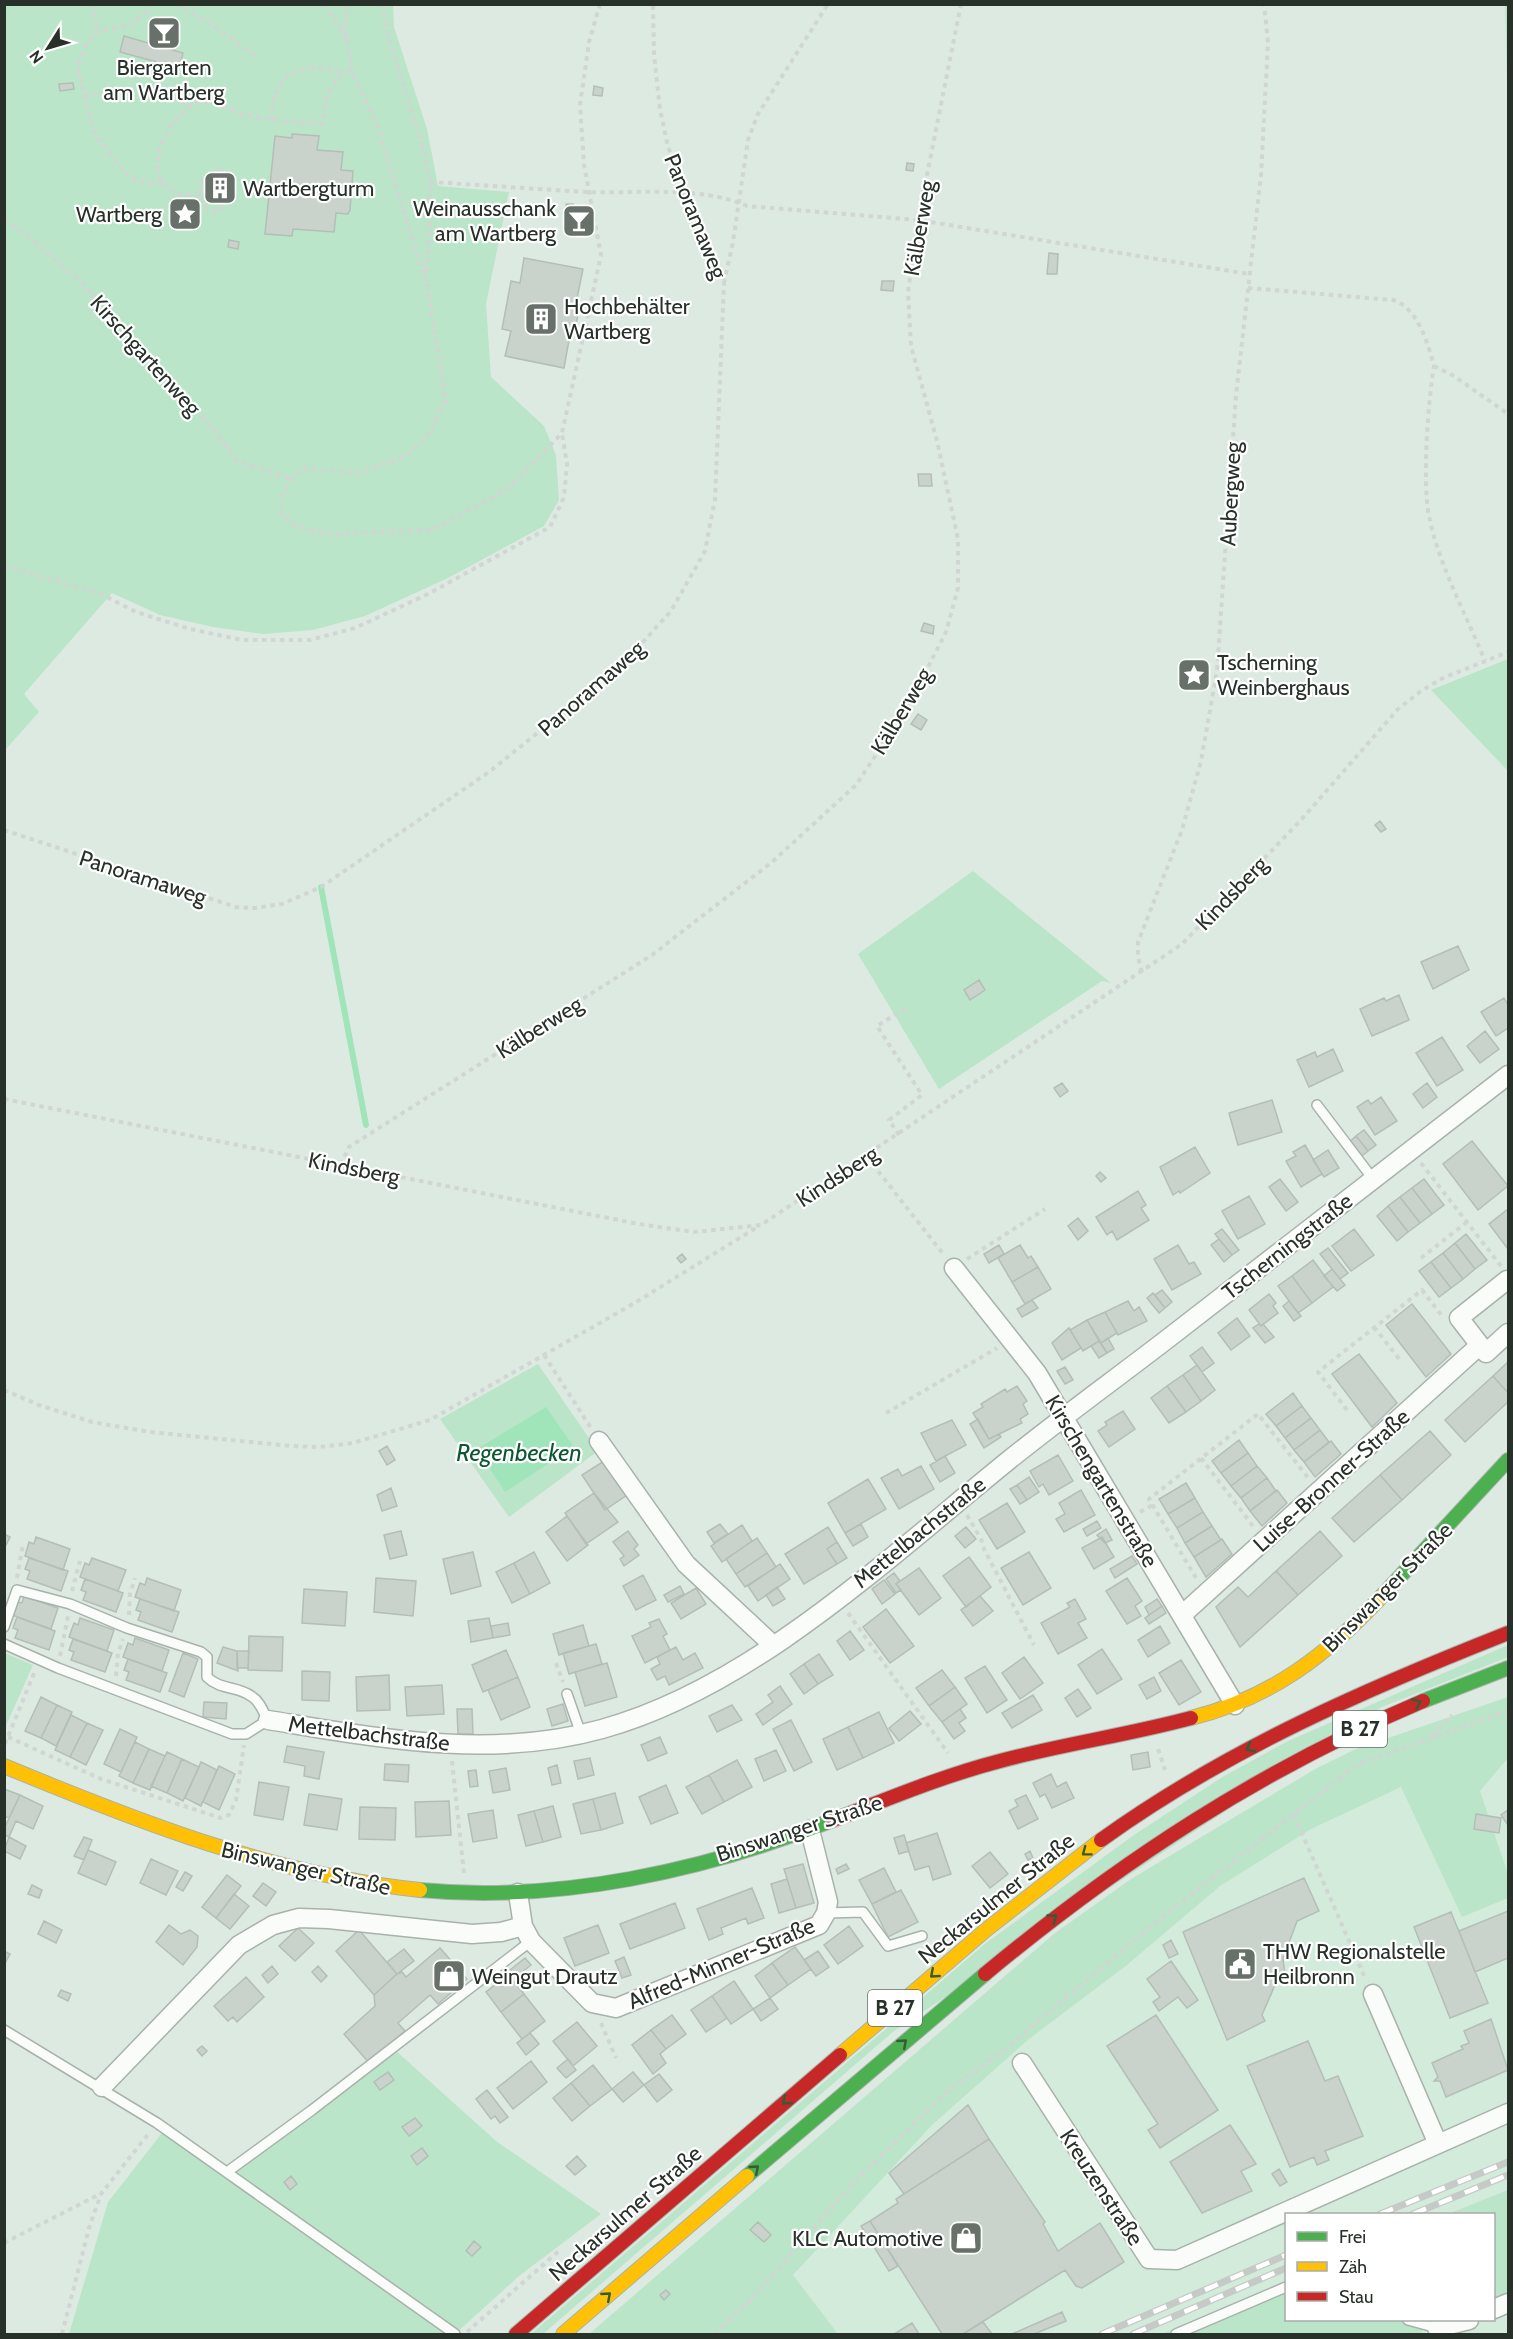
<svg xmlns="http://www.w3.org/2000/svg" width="1513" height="2339" viewBox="0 0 1513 2339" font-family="Cabin,sans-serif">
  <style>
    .built { fill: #d3ebda }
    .green { fill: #bae5c8 }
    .water { fill: #9fe5b9 }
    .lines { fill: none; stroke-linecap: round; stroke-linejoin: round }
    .stream { stroke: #9fe5b9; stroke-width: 6 }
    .building { fill: #c9d3cc; stroke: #b3beb7; stroke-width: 1.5 }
    .lane-casing { stroke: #a8b2ab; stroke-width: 12 }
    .street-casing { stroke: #a8b2ab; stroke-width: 21 }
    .fast-casing { stroke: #a8b2ab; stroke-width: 16 }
    .slow-casing { stroke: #a8b2ab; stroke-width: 16 }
    .jam-casing { stroke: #a8b2ab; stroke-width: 16 }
    .path { stroke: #d1d5d3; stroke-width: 4; stroke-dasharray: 4.5 4.5; stroke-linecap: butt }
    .lane { stroke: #fafcfa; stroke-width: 9 }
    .street { stroke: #fafcfa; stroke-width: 18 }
    .fast { stroke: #4caf50; stroke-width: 14 }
    .slow { stroke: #ffc107; stroke-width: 14 }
    .jam { stroke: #c62828; stroke-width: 14 }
    .rail-casing { stroke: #c6cac7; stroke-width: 7 }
    .rail { stroke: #fff; stroke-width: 4.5; stroke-dasharray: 14; stroke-linecap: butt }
    .oneway { stroke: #345c37 }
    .labels { text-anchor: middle; stroke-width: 4.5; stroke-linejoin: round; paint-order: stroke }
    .shield { fill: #fff; stroke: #686e69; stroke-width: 1.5 }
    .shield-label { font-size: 21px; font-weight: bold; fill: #273029 }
    .poi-label { font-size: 22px; fill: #273029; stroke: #fff; text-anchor: start }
    .street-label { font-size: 22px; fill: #273029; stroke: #fff }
    .water-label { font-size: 24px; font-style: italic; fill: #0d5732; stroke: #fff }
  </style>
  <rect width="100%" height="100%" fill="#ddeae1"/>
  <path class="built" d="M1508,1758v116l-28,-83z
    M1401,1787l61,130 46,-19v292l-60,24h-162v67l-124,53h-324l-46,-59 140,-150 97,-86 98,-74 93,-79 91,-57z
    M1508,2296v38h-87l5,-14h68v-18z"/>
  <path class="green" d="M5,5h388l1,22 33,102 11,57 71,6 -23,112 5,73 53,49 12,29 3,45 -15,26 -96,52 -83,38 -52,14 -50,4 -50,-7 -53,-12 -48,-22 -88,101 15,18 -34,38z
    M1505,5h3v115z
    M1508,659v112l-77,-81z
    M973,871l138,112 -9,-2 -163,108 -81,-135z
    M538,1364l60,87 -89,66 -69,-98z
    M1508,1645v12l-126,50 -488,324 -351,303h-12l455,-391 148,-108 90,-59 64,-35z
    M5,1653l28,12 -28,63z
    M1508,1697v61l-28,33 28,83v24l-46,19 -61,-130 -90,42 -91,57 -93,79 -98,74 -97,86 -139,150 45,59h-249l466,-401 76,-54 186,-111 39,-19z
    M395,2050l101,91 105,73 -82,62 -64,58h-386l39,-132 54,-69 62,45z
    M1508,2190v106l-14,6v-88h-46z
    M1286,2281v39h140l-5,14h-259z"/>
  <path class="water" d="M546,1407l28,40 -69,45 -28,-43z"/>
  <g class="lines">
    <path class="stream" d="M321,887l45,238"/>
  </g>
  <path class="building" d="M124,36l59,17 -4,15 -59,-16z
    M73,83l1,6 -14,2 -1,-7z
    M594,86l9,2 -1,8 -9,-1z
    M292,134l27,2 -2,14 26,2 -2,18 12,1 -3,39 -2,4 -12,-1 -2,19 -41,-3 -1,7 -27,-2 10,-98 17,2z
    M907,163l7,1 -1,7 -7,-1z
    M213 189a7 7 0 1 1 14 0a7 7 0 1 1-14 0Z
    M566,204h7l1,7 -7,1z
    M229,240l10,2 -1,7 -10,-2z
    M1049,253l9,1 -1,20h-10z
    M524,258l59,11 -8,39 4,1 -4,21 -4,-1 -7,39 -59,-12 6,-25 -9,-2 9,-48 9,2z
    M882,281h12l-1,10 -12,-1z
    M918,474h13l1,12h-13z
    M924,623l10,3 -1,8 -12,-3z
    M1184,669l10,2 -2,11 -10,-2z
    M918,714l9,6 -6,10 -10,-6z
    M1380,821l6,8 -5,3 -6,-7z
    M1458,946l11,24 -36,19 -12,-27z
    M979,980l6,10 -15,10 -6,-10z
    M1399,995l10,25 -37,16 -12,-27 24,-11 2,3z
    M1504,998l4,7v23l-12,8 -15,-24z
    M1485,1031l14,18 -19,14 -13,-17z
    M1442,1037l21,33 -26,16 -21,-33z
    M1333,1049l10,22 -34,16 -12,-27 18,-8 2,5z
    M1062,1083l6,8 -8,6 -6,-9z
    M1427,1083l10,14 -14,11 -10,-14z
    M1381,1097l16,24 -22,14 -18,-28 11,-7 3,4z
    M1272,1100l10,32 -44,13 -9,-32z
    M1364,1130l12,15 -8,6 -12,-15z
    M1356,1136l12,15 -9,7 -11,-15z
    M1472,1141l36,45 -30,24 -35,-46z
    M1305,1145l17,29 -21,13 -15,-26 10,-5 -3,-4z
    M1195,1147l15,26 -30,20 -1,-2 -6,4 -13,-28z
    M1328,1150l11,18 -15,9 -11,-17z
    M1100,1172l6,6 -5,4 -5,-6z
    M1280,1179l18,23 -12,9 -17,-24z
    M1424,1179l20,26 -12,9 -20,-26z
    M1412,1188l20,26 -12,9 -20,-26z
    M1138,1191l8,14 -5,3 8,12 -32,20 -5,-9 -5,4 -11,-18z
    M1249,1196l16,28 -27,15 -16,-28z
    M1400,1197l20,26 -12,9 -20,-26z
    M1388,1206l20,26 -11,9 -20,-25z
    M1508,1209v40l-19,-25z
    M1078,1218l10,13 -10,9 -10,-14z
    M1222,1229l17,21 -7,5 -17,-21z
    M1354,1229l20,26 -23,16 -19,-25z
    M1466,1234l21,26 -12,9 -20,-26z
    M1219,1239l13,16 -8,7 -13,-17z
    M1455,1243l20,26 -12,10 -20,-26z
    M999,1245l5,9 -15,9 -5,-9z
    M1020,1245l8,13 3,-2 7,11 -26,15 -14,-24z
    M1178,1245l11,19 5,-2 7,12 -29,16 -18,-31z
    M1328,1248l20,25 -8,6 -20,-25z
    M1443,1253l20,26 -12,9 -20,-26z
    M682,1254l4,5 -5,4 -4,-5z
    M1313,1260l20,27 -21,16 -20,-27z
    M1431,1262l20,26 -12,9 -20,-26z
    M1038,1267l13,22 -26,15 -13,-22z
    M1332,1269l13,16 -8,6 -13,-15z
    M1292,1276l20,27 -14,10 -20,-27z
    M1162,1290l10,12 -7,6 -10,-13z
    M1153,1293l12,15 -6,5 -12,-15z
    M1269,1294l7,9 -3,3 5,7 -17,13 -12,-16z
    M1032,1300l6,8 -16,9 -5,-8z
    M1128,1301l6,10 5,-4 8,14 -29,14 -13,-23z
    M1289,1301l12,15 -7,5 -11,-15z
    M1412,1304l39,50 -25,23 -40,-52z
    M1105,1312l12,21 -16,10 -14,-23z
    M1237,1318l13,18 -19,14 -13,-17z
    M1087,1320l12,21 -16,10 -13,-21z
    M1259,1324l2,2 2,-2 11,13 -9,6 -12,-15z
    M1069,1328l12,20 -19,12 -10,-17z
    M1108,1338l6,11 -7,4 -6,-10z
    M1099,1341l8,12 -8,5 -8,-12z
    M1202,1347l12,16 -12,9 -12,-16z
    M1359,1354l38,49 -25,24 -40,-53z
    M1508,1362v31l-15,-17z
    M1197,1365l18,25 -14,11 -18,-26z
    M1065,1367l8,13 -8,4 -8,-13z
    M1183,1375l18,26 -15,11 -19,-26z
    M1493,1376l15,17v9l-43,40 -20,-22z
    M1017,1386l10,15 -4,3 5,10 -8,5 2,4 -33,16 -16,-26 10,-6 -2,-3 24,-15 2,3z
    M1167,1386l19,26 -17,11 -18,-25z
    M1293,1393l9,13 -26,20 -10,-12z
    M1302,1406l9,12 -26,20 -9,-12z
    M1123,1411l12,18 -26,18 -11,-16 9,-6 -2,-3z
    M1311,1418l9,12 -26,20 -9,-12z
    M978,1419l11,20 10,-5 2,3 -17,11 -14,-24z
    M952,1420l14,25 -30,16 -15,-28z
    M1320,1430l9,12 -25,20 -10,-12z
    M1430,1431l21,24 -49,45 -22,-25z
    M1239,1440l9,13 -27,20 -9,-12z
    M1331,1441l10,13 -26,23 -11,-15z
    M387,1446l8,14 -8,5 -8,-14z
    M1248,1453l9,13 -26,20 -10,-13z
    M1058,1455l15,26 -24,14 -6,-11 -4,3 -9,-16z
    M945,1456l10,17 -15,9 -10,-17z
    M604,1461l23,34 -22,15 -23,-35z
    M921,1466l13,23 -35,20 -18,-31 17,-9 4,7z
    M1257,1466l10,12 -26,20 -10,-12z
    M1380,1475l22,25 -48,42 -22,-24z
    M1029,1477l10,15 -12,8 -10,-15z
    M1267,1478l9,13 -26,20 -9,-13z
    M868,1479l18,30 -41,24 -17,-30z
    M1186,1483l9,15 -27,16 -9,-15z
    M1017,1485l10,15 -7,4 -10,-15z
    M391,1488l6,18 -15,5 -5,-16z
    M1081,1490l14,25 -31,17 -8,-13 9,-5 -6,-11z
    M1277,1490l10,13 -25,23 -12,-15z
    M594,1493l24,29 -32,22 -21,-31z
    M1195,1498l8,14 -26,16 -9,-14z
    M1007,1503l18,29 -28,17 -18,-29z
    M1203,1512l9,14 -27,17 -8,-15z
    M567,1516l21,29 -21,16 -21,-29z
    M1097,1521l4,7 -14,8 -4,-7z
    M720,1524l8,10 -14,9 -7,-11z
    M861,1524l7,13 -15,9 -8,-13z
    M742,1525l10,16 -30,21 -11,-16z
    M1212,1526l9,14 -27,17 -9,-14z
    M828,1527l9,15 -10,7 10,15 -33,20 -19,-30z
    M966,1527l10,12 -11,9 -10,-12z
    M1106,1529l6,11 -7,3 -8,-8z
    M401,1531l6,24 -17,4 -6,-24z
    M628,1531l10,14 -4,4 5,6 -15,11 -4,-7 4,-3 -11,-14z
    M1320,1531l22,25 -44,39 -22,-24z
    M4,1534l6,3 -4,8 -2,-1z
    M36,1537l34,12 -7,21 -38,-14 4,-14 5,2z
    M1102,1537l12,20 -20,12 -12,-21z
    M757,1538l10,15 -31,21 -10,-15z
    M1222,1539l10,15 -26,23 -12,-20z
    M837,1542l10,16 -10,6 -10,-15z
    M473,1552l8,34 -30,8 -8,-35z
    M534,1552l16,31 -20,11 -16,-31z
    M1029,1552l22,36 -28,17 -22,-37z
    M767,1553l9,14 -31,20 -9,-13z
    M1132,1556l5,8 -22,14 -5,-9z
    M969,1557l22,30 -25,20 -23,-31z
    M29,1558l39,13 -7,20 -34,-12 3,-8 -5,-2z
    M92,1558l34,12 -8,21 -38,-14 5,-14 4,2z
    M514,1563l16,31 -18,9 -16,-31z
    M780,1564l10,15 -32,22 -10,-15z
    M919,1568l22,30 -22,17 -23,-31z
    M1276,1571l22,24 -58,52 -24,-40 22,-20 10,10z
    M894,1573l6,8 -4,3 5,6 -5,3 -10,-14z
    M643,1575l13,25 -20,10 -13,-24z
    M147,1578l34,12 -7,21 -39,-14 5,-14 5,2z
    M376,1578l40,3 -3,35 -39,-4z
    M1127,1578l15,23 -7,5 6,10 -14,8 -21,-33z
    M85,1579l38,14 -7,19 -33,-12 3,-8 -5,-2z
    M884,1580l11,14 -13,10 -10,-15z
    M680,1586l4,8 -16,8 -4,-7z
    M777,1587l8,12 -12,7 -7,-11z
    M696,1588l10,16 -25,15 -10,-16z
    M304,1589l43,3 -2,34 -43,-3z
    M24,1596l34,12 -7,21 -39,-14 5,-13 5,1z
    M980,1596l13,15 -20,15 -12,-16z
    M140,1599l39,13 -7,20 -34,-12 3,-8 -5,-2z
    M1075,1599l11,20 -8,4 9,15 -29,16 -17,-31 29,-16 -3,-4z
    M1157,1599l5,7 -13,9 -4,-8z
    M1162,1606l4,7 -17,11 -4,-6z
    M886,1609l28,37 -24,17 -27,-36z
    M17,1617l38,14 -6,19 -34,-12 3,-8 -5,-2z
    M80,1618l34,12 -7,21 -38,-14 5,-14 4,2z
    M489,1618l4,20 -22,4 -3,-21z
    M659,1619l8,15 -4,2 7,14 -25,13 -13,-27 19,-9 -2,-4z
    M508,1623l2,12 -17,3 -2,-12z
    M583,1625l6,21 -30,9 -6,-21z
    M1160,1626l10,17 -22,14 -10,-17z
    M850,1631l14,19 -14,10 -13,-19z
    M249,1636l34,1 -1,34 -34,-1z
    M135,1638l34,12 -7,21 -39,-14 5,-14 5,2z
    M73,1639l39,14 -7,19 -34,-12 3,-8 -5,-2z
    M596,1644l6,20 -33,10 -6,-21z
    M223,1647l14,4 1,20 -21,-8z
    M676,1647l7,13 12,-7 8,15 -34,17 -4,-9 -8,4 -6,-11 9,-5 -3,-7z
    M1102,1649l20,30 -25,15 -19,-29z
    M506,1650l12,27 -35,15 -11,-27z
    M237,1651h12l-1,17h-11z
    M183,1653l15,6 -14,38 -15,-6z
    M819,1654l14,21 -15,9 -14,-20z
    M1024,1657l19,26 -23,16 -18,-26z
    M128,1659l39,14 -7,19 -34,-12 3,-8 -5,-2z
    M1181,1660l20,32 -22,13 -20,-32z
    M607,1663l10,34 -32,9 -10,-34z
    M804,1664l14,20 -14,10 -14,-20z
    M985,1666l22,34 -20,13 -22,-35z
    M942,1670l13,17 -26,19 -13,-18z
    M302,1671l28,1 -1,29 -27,-1z
    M389,1675l1,35 -33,1 -1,-34z
    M518,1677l12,30 -29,13 -13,-30z
    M1154,1677l7,14 -14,8 -8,-14z
    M442,1685l2,29 -37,2 -2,-29z
    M780,1686l12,18 -29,21 -7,-11 17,-12 -5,-7z
    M955,1687l12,17 -25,18 -13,-16z
    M1078,1689l13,19 -14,9 -12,-19z
    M1033,1695l9,15 -30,18 -10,-15z
    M41,1697l16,8 -16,33 -16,-7z
    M204,1702l23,1 -1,16 -23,-2z
    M563,1704l5,17 -16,5 -5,-17z
    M57,1705l15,7 -16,34 -15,-8z
    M732,1705l10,15 -25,12 -8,-16z
    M457,1709h15l1,25h-15z
    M960,1709l6,9 -7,5 6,8 -11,8 -12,-17z
    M910,1711l11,13 -22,17 -10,-13z
    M879,1712l15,31 -31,15 -15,-31z
    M71,1715l16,8 -17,34 -15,-7z
    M791,1720l21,42 -18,9 -21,-42z
    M87,1723l16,7 -17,35 -16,-8z
    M848,1727l15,31 -26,12 -14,-31z
    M120,1729l17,8 -16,35 -17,-8z
    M660,1737l7,16 -19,8 -7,-16z
    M135,1742l14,7 -16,34 -14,-7z
    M287,1746l37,6 -5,27 -15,-3 1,-10 -21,-4z
    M149,1749l16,7 -15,34 -17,-7z
    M776,1750l10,21 -22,10 -9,-22z
    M167,1752l15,7 -15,34 -16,-7z
    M1148,1752l2,15 -17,3 -2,-15z
    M590,1758l4,17 -16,4 -4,-18z
    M182,1759l17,8 -16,34 -16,-8z
    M737,1760l15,27 -28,15 -15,-27z
    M201,1762l16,8 -16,36 -16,-8z
    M385,1764l24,1 -1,17 -24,-2z
    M557,1765l4,18 -9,2 -4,-17z
    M219,1766l16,8 -16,36 -16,-8z
    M506,1768l4,22 -17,3 -4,-22z
    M476,1770l2,16 -8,1 -2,-16z
    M1051,1774l6,13 9,-5 8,16 -22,10 -7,-14 -5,3 -7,-14z
    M709,1775l15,27 -22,12 -16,-27z
    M259,1782l30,5 -6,33 -29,-5z
    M666,1785l12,28 -27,11 -12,-27z
    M4,1789l16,6 -11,23 -5,-2z
    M615,1793l8,30 -22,7 -8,-31z
    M309,1794l33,5 -5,31 -33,-5z
    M20,1795l23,11 -10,23 -17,-8 -7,16 -5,-2v-6z
    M1026,1795l12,24 -20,10 -9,-18 9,-5 -3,-6z
    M593,1799l8,31 -20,4 -8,-30z
    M449,1801l2,34 -35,2 -1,-35z
    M553,1806l8,31 -18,5 -9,-31z
    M360,1807l36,1 -1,32 -36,-1z
    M493,1810l4,28 -24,4 -5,-28z
    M1508,1810v15l-7,-10z
    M534,1811l9,31 -17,4 -8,-31z
    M1476,1814l25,4 -2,15 -25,-4z
    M937,1833l14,41 -18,6 -4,-14 -14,4 -9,-27z
    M904,1835l5,16 -10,3 -5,-16z
    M9,1837l17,9 -6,13 -16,-8z
    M84,1837l8,3 -8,20 -10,-4z
    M88,1850l28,12 -10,23 -28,-12z
    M1030,1851l3,7 -5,2 -3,-6z
    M990,1852l18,22 -18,14 -18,-22z
    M151,1859l27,12 -12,24 -26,-12z
    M803,1864l11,39 -18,5 -12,-39z
    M846,1864l3,5 -11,5 -2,-5z
    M884,1868l12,24 -24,12 -13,-24z
    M185,1872l7,4 -9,15 -7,-4z
    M227,1875l14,11 -25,32 -14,-11z
    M1304,1878l15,33 -22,10 -14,38 2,16 -7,3 -16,37 3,6 -38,19 -44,-108z
    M787,1879l9,29 -17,5 -8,-29z
    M263,1883l13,9 -10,14 -13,-10z
    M32,1885l10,5 -3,8 -11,-4z
    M752,1888l12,30 -16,6 -2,-6 -25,10 2,6 -14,6 -12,-31z
    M901,1890l17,32 -30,15 -16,-33z
    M234,1894l15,12 -19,23 -14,-11z
    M675,1903l10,25 -55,21 -10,-25z
    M1508,1911v47l-33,14 -16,-41z
    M1451,1912l37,91 -38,15 -36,-91z
    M44,1921l18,9 -6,13 -18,-9z
    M169,1925l12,9 9,-4 8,6 -1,11 -14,18 -27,-23z
    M598,1925l11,28 -34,13 -11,-28z
    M849,1926l14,20 -25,18 -14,-19z
    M298,1928l16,15 -19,18 -16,-15z
    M359,1930l38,44 -23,21 -38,-44z
    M1171,1940l7,14 -9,4 -6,-13z
    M795,1947l16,22 -23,16 -16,-22z
    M440,1948l27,31 -29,25 -8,-9 -32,28 7,8 -36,32 -25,-29 31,-28 -1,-11 23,-21 5,-2 4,5z
    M404,1949l10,12 -17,13 -10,-12z
    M4,1951l6,3 -6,11z
    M818,1951l11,16 -13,9 -12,-16z
    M624,1957l7,18 -9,3 -7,-17z
    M525,1958l6,7 -15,12 -6,-7z
    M1171,1961l27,39 -11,8 -9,-11 -19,14 -6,-9 7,-5 -13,-18z
    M772,1963l16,22 -18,13 -15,-22z
    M272,1966l6,8 -10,9 -6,-8z
    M318,1966l9,10 -6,6 -9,-10z
    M508,1975l16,19 -23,18 -15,-20z
    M246,1977l18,20 -27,25 -4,-5 -5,4 -14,-15z
    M734,1981l19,28 -22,15 -19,-28z
    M61,1990l10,4 -3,7 -10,-5z
    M524,1994l21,27 -23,18 -21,-27z
    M712,1996l15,22 -21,14 -15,-22z
    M770,1998l8,11 -17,12 -8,-12z
    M672,2015l14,19 -20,15 -15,-19z
    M1156,2015l62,95 -58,38 -12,-18 10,-6 -51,-78z
    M1491,2019l17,51 -62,27 -6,-16h-6l4,-4 -6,-14 31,-14 -2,-3 8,-3 -5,-12z
    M577,2022l20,24 -24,20 -20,-25z
    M651,2030l15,19 -6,5 6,9 -13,11 -21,-29z
    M530,2033l9,11 -13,11 -9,-12z
    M1308,2041l17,40 13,-5 25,60 -38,15 4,9 -12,5 -3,-8 -24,10 -43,-101z
    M202,2046l5,5 -5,5 -5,-6z
    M568,2059l8,11 -10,8 -9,-10z
    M531,2061l16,21 -34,27 -16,-21z
    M593,2065l19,24 -22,17 -19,-23z
    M388,2072l6,8 -14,10 -6,-8z
    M633,2072l11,13 -21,17 -11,-13z
    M659,2074l13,16 -15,12 -13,-17z
    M571,2083l19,23 -18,15 -19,-23z
    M487,2090l21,27 -8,6 -5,-7 -4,3 -15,-20z
    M968,2105l21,34 -85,55 -15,-21z
    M415,2118l7,8 -13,10 -7,-9z
    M1230,2125l26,39 -15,7 11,20 -50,22 -32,-51z
    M989,2139l56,83 -2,2 15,27 42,-28 24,39 -42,26 -6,-2 -11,-16 -102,64h-21l-72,-113 28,-18 -2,-4z
    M422,2148l6,8 -11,9 -6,-9z
    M577,2156l9,10 -11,9 -9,-9z
    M1279,2169l8,13 -7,4 -8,-12z
    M291,2176l6,8 -7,6 -6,-8z
    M870,2221l28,45 -9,5 -28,-45z
    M758,2222l13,13 -7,7 -14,-12z
    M474,2241l7,6 -9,9 -6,-5z
    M666,2290l4,4 -6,6 -4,-5z
    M1062,2312l4,9 -32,13h-22z
    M983,2322l9,12h-29z
    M912,2323l7,11h-25z"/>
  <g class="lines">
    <g class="lane-casing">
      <path id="lane" d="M1317,1105l56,74
        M4,1627l13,-37 53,14 57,24 74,24 6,5v20c13,13 30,9 44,19 9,5 12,16 17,24l-22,14h-14l-174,-66 -54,-24
        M567,1694l14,40
        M826,1913l37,-1 25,34 34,-10
        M4,2030l153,93 298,211
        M227,2172l85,-62 219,-169
        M1408,2320l29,8
        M1176,2334l110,-47"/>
    </g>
    <g class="street-casing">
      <path id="street" d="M954,1268l83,105 198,332
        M1508,1282l-1,-2 -48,38 27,35 22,-20
        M599,1441l87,123 87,81
        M1182,1615l298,-270
        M268,1720c111,18 222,40 334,9 150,-41 287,-172 407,-269 51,-41 105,-80 157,-120 114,-89 228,-177 342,-265
        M518,1893l5,33 8,15 61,62 24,5 203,-83 7,-12 2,-11 -18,-72
        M1373,1994l65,150
        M1022,2063l127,196 28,1 331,-147
        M102,2087l137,-142 34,-20 26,-7 30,1 143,15 29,-2 22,-6
        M1494,2309l14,-6
        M1437,2328l32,-8"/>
    </g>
    <g class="fast-casing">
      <path id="fast" d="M1382,1596l126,-136
        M1423,1701l85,-33
        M420,1890c138,13 284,-19 413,-70
        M747,2176l238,-202"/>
    </g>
    <g class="slow-casing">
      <path id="slow" d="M1191,1718c80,-20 136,-63 191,-122
        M4,1766c135,56 270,109 416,124
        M840,2055l147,-126 114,-89
        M563,2334l184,-158"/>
    </g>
    <g class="jam-casing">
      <path id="jam" d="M833,1820c55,-21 109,-44 167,-59 63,-17 128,-26 191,-43
        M1101,1840c125,-90 265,-151 407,-207
        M985,1974c136,-113 275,-204 438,-273
        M516,2334l324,-279"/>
    </g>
    <path class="path" d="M91,4l7,27
      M153,4l-22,21 -33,6 -12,14 -9,22 18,68 35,43 18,5h15
      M176,4l35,20 47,34
      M325,4l22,36
      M347,4l-2,23 7,45 25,53 47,151
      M383,4l3,25 39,127 5,26 1,26 -5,71 20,122 -19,36 -21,19 -49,17 -52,-5c-16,12 -24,23 -25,43l14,14 32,9 106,-4 77,-42 53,-55 39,-178 -17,-90 -4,-60 9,-63 11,-38
      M84,95h85l20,11
      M272,120c0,-29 8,-50 42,-52 13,0 25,4 38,4
      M219,170l6,3 7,12 -3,17 -12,10 -10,-4c-9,-16 -10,-32 12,-38z
      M430,182c52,3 105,7 157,10 52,2 111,-7 160,14l171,14 331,54
      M200,195c-6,-1 -13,0 -19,-1 -48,-10 -12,-90 23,-92 13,-1 31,11 44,14 25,5 49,6 74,8l6,-31 15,-21
      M4,220l23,15 57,50 116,128 37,48 54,18
      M724,283l9,-41 15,-102 10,-26 70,-110
      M1248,288l145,12c24,7 35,43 41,66 -6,36 -12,116 -5,150 9,47 38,101 56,145
      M1434,366l20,10 54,38
      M4,566l95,27 37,19 54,17 52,11h68l45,-12 73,-34 122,-67 14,-30 3,-33 -5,-31
      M4,830l232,77 19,1 27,-4 39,-17 168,-115 133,-107 49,-54 34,-60 10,-52 9,-216 -56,-136 -8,-38 -6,-54 -1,-51
      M1142,972l-4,-15v-15l44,-112 19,-69 16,-90 19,-276 25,-220 7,-133 -4,-38
      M4,1099l635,125 55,8 67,-7 421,-281 119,-124 97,-111 23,-18 22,-13 65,-26
      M899,1135l-10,-15 33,-25 -45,-69 32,-20
      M867,1157l77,98
      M1421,1163l80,103
      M341,1165l8,-18 303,-192 120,-93 84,-77 52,-79 38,-74 12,-44v-49l-21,-98 -26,-95 -3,-54 10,-72 43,-216
      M1421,1258l46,-36
      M967,1259l78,-50
      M1374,1327l26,33
      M544,1355l47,73
      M4,1390l35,15 53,17 58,10 141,14 28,1 34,-4 77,-23 203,-116 126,-78
      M1347,1410l-29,-38 104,-82 20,26
      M886,1413l111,-65
      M1201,1458l52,68
      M1140,1512l13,-7
      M967,1515l16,28 1,6 50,96
      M17,1578l6,-34
      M1196,1578l-47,-79 109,-85 51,65
      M72,1591l8,-30
      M848,1613l100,140
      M129,1615l1,-21 5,-16
      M60,1656l8,-40
      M556,1663l7,19
      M116,1676l2,-23 5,-14
      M1432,1736l20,-21
      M8,1737l93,42 120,39 8,-3 7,-15 8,-55
      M5,1744l30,-73
      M1158,1749l7,21
      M452,1761l12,112
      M1294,1815l72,165
      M601,2023l15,35
      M4,2243l96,-49
      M467,2332l94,-83
      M62,2334l27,-106 12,-34 48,-61
      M715,2334l42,-41 94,-108 97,-94 61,-45 148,-125 201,-157 150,-53"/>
    <use href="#lane" class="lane"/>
    <use href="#street" class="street"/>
    <use href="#fast" class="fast"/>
    <use href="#slow" class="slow"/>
    <use href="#jam" class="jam"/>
    <g class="rail-casing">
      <path id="rail" d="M1380,2214l128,-52
        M1413,2214l95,-39
        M1102,2334l184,-79
        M1133,2334l153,-66"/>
    </g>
    <use href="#rail" class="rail"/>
  </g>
  <defs><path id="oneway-chevron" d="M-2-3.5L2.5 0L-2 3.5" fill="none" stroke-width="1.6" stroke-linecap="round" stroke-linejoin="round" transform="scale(1.5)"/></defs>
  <g class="oneway">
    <use href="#oneway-chevron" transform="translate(1417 1703) rotate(-24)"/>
    <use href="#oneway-chevron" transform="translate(1250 1748) rotate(152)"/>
    <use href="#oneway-chevron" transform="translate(1086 1852) rotate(143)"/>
    <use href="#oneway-chevron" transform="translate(1053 1918) rotate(-36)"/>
    <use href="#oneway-chevron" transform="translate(934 1974) rotate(139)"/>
    <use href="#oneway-chevron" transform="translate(903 2043) rotate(-41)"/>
    <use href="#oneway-chevron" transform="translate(786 2101) rotate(139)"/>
    <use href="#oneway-chevron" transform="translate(755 2169) rotate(-41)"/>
    <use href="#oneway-chevron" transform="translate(607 2296) rotate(-41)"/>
  </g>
  <defs>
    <g id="bar-square" transform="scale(1.725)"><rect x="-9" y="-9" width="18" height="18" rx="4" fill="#677169" stroke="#fff"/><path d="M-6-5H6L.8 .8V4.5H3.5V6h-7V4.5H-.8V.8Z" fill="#fff"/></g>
    <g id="building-square" transform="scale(1.725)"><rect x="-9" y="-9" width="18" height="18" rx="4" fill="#677169" stroke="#fff"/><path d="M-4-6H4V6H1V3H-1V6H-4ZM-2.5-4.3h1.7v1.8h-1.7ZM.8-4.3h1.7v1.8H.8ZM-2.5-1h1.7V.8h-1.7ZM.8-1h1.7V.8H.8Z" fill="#fff"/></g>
    <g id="sight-square" transform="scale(1.725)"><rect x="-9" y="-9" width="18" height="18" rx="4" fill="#677169" stroke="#fff"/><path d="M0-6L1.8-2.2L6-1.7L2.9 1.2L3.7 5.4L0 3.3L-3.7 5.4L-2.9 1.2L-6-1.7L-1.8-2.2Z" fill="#fff"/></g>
    <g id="civic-square" transform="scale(1.725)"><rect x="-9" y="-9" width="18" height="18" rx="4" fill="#677169" stroke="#fff"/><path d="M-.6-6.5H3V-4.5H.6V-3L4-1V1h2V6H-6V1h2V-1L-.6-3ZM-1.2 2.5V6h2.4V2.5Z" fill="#fff"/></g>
    <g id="shop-square" transform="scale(1.725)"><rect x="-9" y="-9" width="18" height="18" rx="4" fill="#677169" stroke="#fff"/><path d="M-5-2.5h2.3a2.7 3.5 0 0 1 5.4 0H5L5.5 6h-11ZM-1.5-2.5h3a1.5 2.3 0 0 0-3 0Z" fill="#fff"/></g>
  </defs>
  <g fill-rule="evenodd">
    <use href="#bar-square" x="164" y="33"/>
    <use href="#building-square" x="220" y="188"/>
    <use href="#sight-square" x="185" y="214"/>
    <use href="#bar-square" x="579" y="221"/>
    <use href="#building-square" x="541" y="319"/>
    <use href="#sight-square" x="1194" y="675"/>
    <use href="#civic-square" x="1240" y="1964"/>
    <use href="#shop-square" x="449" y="1976"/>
    <use href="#shop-square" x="966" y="2238"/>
  </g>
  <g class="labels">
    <g class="shield">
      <rect x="1333" y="1711" width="54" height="36" rx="4.5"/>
      <rect x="868" y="1990" width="54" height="36" rx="4.5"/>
    </g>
    <g class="shield-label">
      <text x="1360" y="1736">B 27</text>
      <text x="895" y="2015">B 27</text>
    </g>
    <g class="poi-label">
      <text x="164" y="75" text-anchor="middle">Biergarten<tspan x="164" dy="25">am Wartberg</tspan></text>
      <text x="243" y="196">Wartbergturm</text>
      <text x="556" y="216" text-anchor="end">Weinausschank<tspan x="556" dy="25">am Wartberg</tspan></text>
      <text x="162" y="222" text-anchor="end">Wartberg</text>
      <text x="564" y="314">Hochbehälter<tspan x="564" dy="25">Wartberg</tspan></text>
      <text x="1217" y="670">Tscherning<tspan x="1217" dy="25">Weinberghaus</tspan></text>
      <text x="1263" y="1959">THW Regionalstelle<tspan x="1263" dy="25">Heilbronn</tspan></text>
      <text x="472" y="1984">Weingut Drautz</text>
      <text x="943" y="2246" text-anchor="end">KLC Automotive</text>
    </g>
    <g class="street-label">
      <text transform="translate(696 216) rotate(68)" y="8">Panoramaweg</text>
      <text transform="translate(919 228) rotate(-80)" y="8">Kälberweg</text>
      <text transform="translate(146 355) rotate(48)" y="8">Kirschgartenweg</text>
      <text transform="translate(1230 494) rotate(-87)" y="8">Aubergweg</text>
      <text transform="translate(591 688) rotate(-41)" y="8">Panoramaweg</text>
      <text transform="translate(901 711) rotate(-59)" y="8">Kälberweg</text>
      <text transform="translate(143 877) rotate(18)" y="8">Panoramaweg</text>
      <text transform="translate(1231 893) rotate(-46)" y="8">Kindsberg</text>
      <text transform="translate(539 1027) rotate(-32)" y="8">Kälberweg</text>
      <text transform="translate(354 1168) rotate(11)" y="8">Kindsberg</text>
      <text transform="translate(837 1176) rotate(-33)" y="8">Kindsberg</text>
      <text transform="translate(1287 1246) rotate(-38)" y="8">Tscherningstraße</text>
      <text transform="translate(1331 1480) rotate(-42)" y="8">Luise-Bronner-Straße</text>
      <text transform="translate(1102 1481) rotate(59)" y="8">Kirschengartenstraße</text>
      <text transform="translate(919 1532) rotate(-39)" y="8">Mettelbachstraße</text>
      <text transform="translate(1387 1587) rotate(-45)" y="8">Binswanger Straße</text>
      <text transform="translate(369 1733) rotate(7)" y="8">Mettelbachstraße</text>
      <text transform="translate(799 1828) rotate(-18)" y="8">Binswanger Straße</text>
      <text transform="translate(306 1868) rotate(13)" y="8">Binswanger Straße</text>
      <text transform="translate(996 1898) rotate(-39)" y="8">Neckarsulmer Straße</text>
      <text transform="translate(721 1963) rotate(-23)" y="8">Alfred-Minner-Straße</text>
      <text transform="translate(1102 2187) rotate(57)" y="8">Kreuzenstraße</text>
      <text transform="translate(625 2213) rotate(-41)" y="8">Neckarsulmer Straße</text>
    </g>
    <g class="water-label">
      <text x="519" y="1461">Regenbecken</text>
    </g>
  </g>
  <rect width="1513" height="2339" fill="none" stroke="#273029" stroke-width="12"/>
  <rect x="1285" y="2213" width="210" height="108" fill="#ffffff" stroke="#a9aca9" stroke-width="1.5"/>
  <rect x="1297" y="2232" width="30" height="9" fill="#4caf50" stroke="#a9aca9" stroke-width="1.5"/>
  <text x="1339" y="2243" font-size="18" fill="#273029">Frei</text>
  <rect x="1297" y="2262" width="30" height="9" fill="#ffc107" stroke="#a9aca9" stroke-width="1.5"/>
  <text x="1339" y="2273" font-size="18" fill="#273029">Zäh</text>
  <rect x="1297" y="2292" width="30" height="9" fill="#c62828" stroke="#a9aca9" stroke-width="1.5"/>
  <text x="1339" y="2303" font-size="18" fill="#273029">Stau</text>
  <g transform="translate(48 48) rotate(233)" stroke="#ffffff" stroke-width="4.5" paint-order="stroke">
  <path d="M0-4.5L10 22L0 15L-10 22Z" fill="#273029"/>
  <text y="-9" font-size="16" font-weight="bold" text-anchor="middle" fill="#273029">N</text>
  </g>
</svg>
